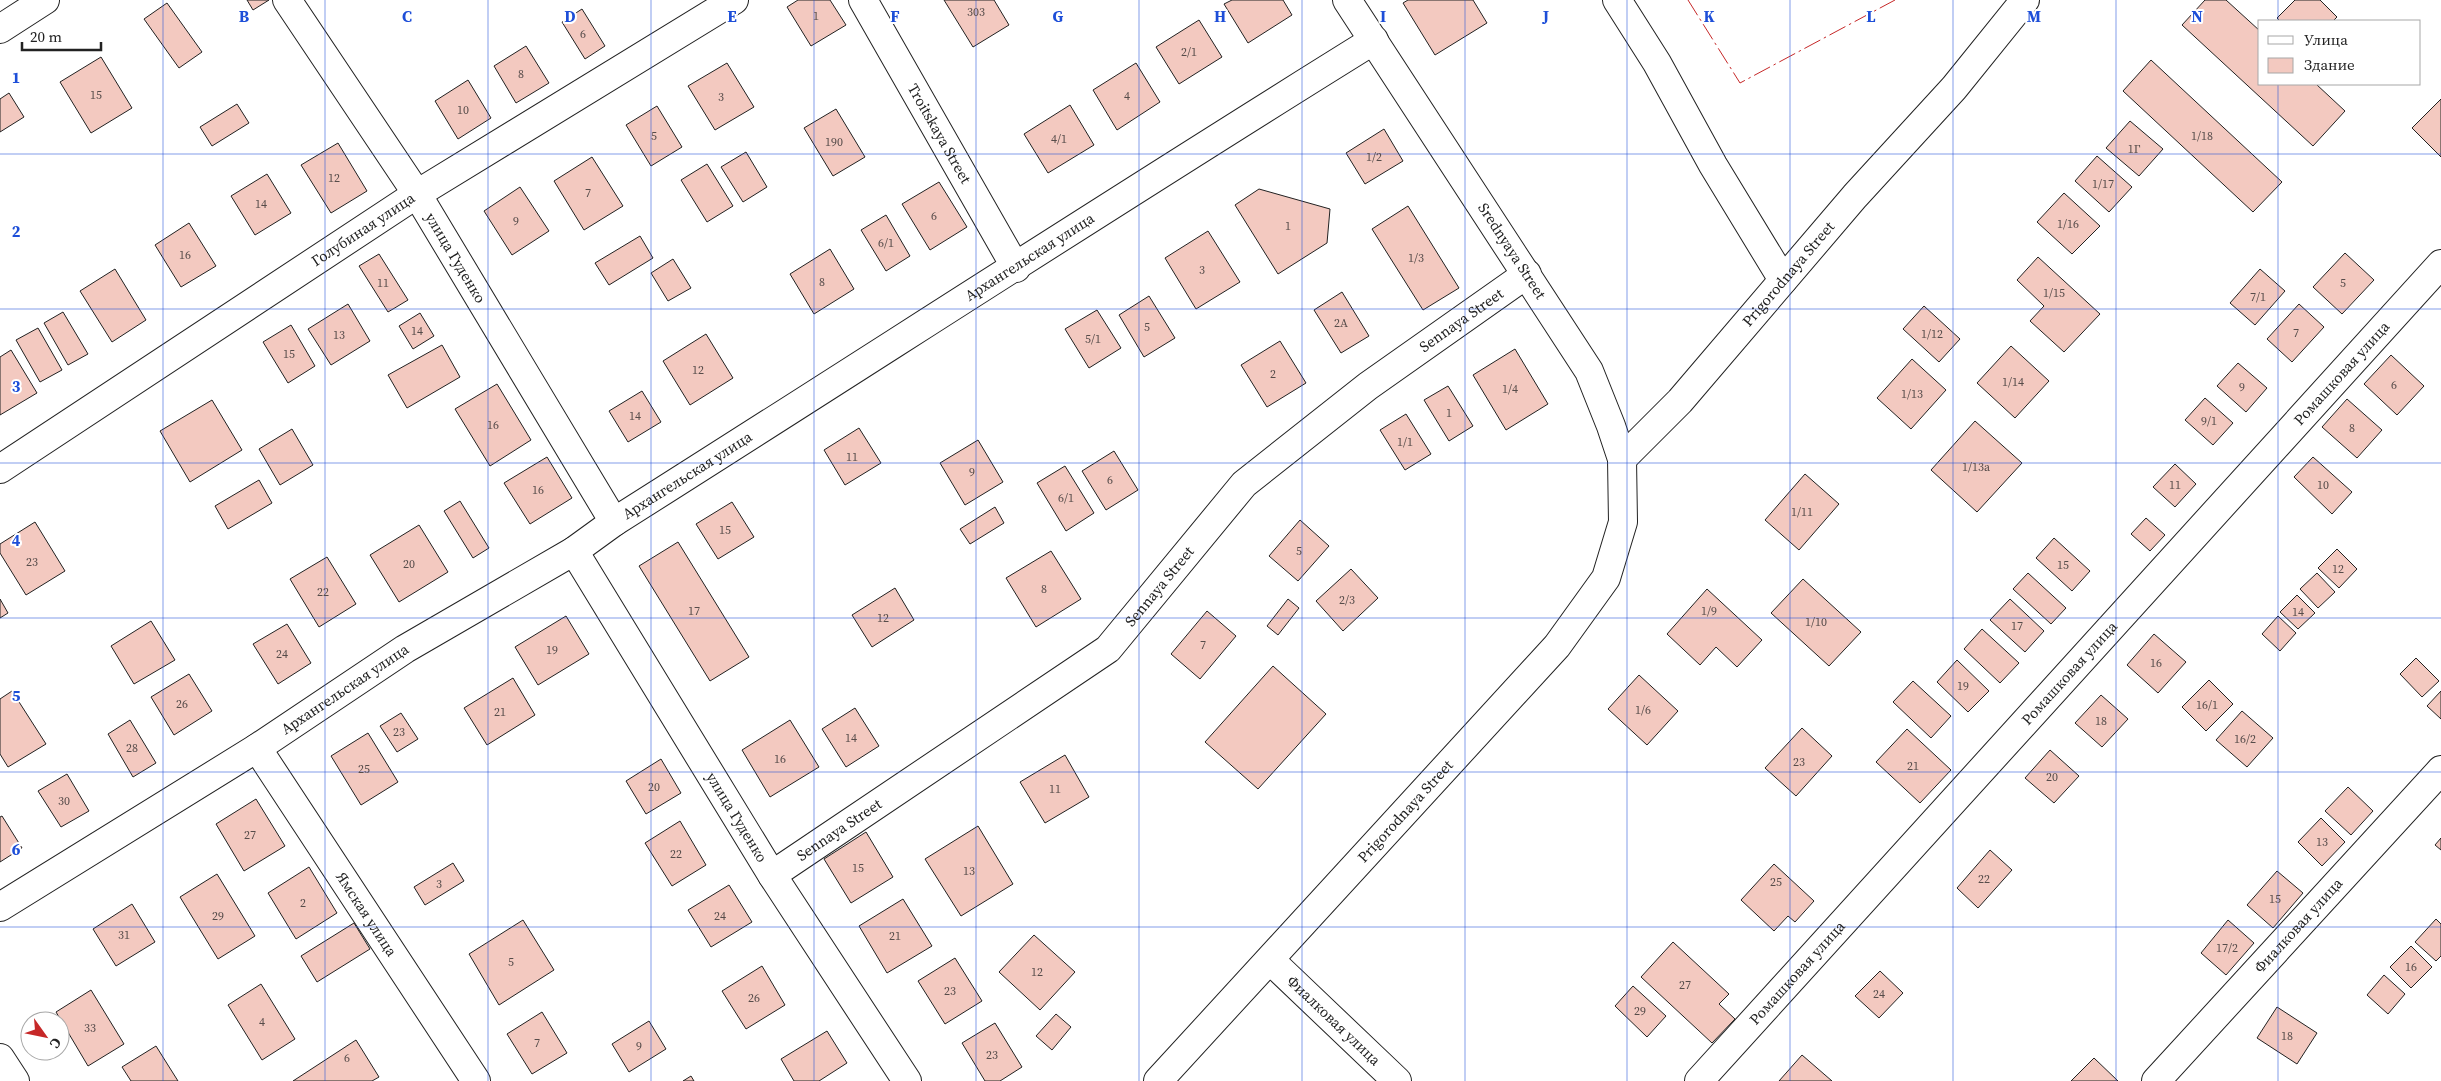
<svg xmlns="http://www.w3.org/2000/svg" width="2441" height="1081" viewBox="0 0 2441 1081" font-family="'Source Serif 4',serif">
  <style>
    .building { fill: #f3c9c0; stroke: #222 }
    .lines { fill: none; stroke-linecap: round; stroke-linejoin: round }
    .minor-casing { stroke: #222; stroke-width: 30 }
    .minor { stroke: #fff; stroke-width: 28 }
    .power { stroke: #c62828; stroke-width: 1; stroke-dasharray: 18 4 2.5 4; stroke-linecap: butt }
    .grid { fill: none; stroke: #1d4ed8; stroke-width: 1; stroke-opacity: 0.55 }
    .labels { text-anchor: middle; stroke-width: 4; stroke-linejoin: round; paint-order: stroke }
    .number-label { font-size: 12px; fill: #564c4a }
    .street-label { font-size: 15px; fill: #222; stroke: #fff }
    .grid-label { font-size: 16px; text-anchor: middle; font-weight: bold; fill: #1d4ed8; stroke: #fff; stroke-width: 4; stroke-linejoin: round; paint-order: stroke }
  </style>
  <rect width="100%" height="100%" fill="#fff"/>
  <path class="building" d="M247,0h22l-16,10z
    M798,0h32l16,25 -35,21 -24,-39z
    M944,0h50l15,25 -36,22z
    M1232,0h51l9,15 -44,28 -24,-39z
    M1408,0h65l14,23 -52,32 -32,-52z
    M2205,0h21l34,31v53h56l29,27 -32,35 -131,-121z
    M2295,0h25l17,17 -4,4h-53l-3,-3z
    M167,3l35,49 -23,16 -35,-49z
    M582,9l23,37 -20,13 -23,-37z
    M1199,20l23,37 -43,27 -23,-37z
    M526,46l23,37 -33,20 -22,-37z
    M101,57l31,51 -41,25 -31,-51z
    M2151,60l131,122 -29,30 -130,-121z
    M727,63l27,44 -39,23 -27,-44z
    M1136,63l24,39 -43,28 -24,-40z
    M468,80l23,38 -33,21 -23,-38z
    M9,93l15,24 -24,15v-33z
    M2441,99v58l-29,-29z
    M237,104l12,19 -37,23 -12,-19z
    M1070,105l24,40 -46,28 -24,-39z
    M657,106l25,41 -31,19 -25,-41z
    M836,109l29,48 -32,19 -29,-48z
    M2130,121l33,28 -24,27 -33,-28z
    M1384,129l19,32 -38,23 -19,-31z
    M338,143l29,48 -36,22 -30,-48z
    M746,152l21,35 -24,15 -22,-35z
    M2097,156l35,31 -23,25 -34,-31z
    M592,157l31,49 -39,24 -30,-49z
    M707,164l26,42 -26,16 -26,-42z
    M267,174l24,39 -36,22 -24,-39z
    M939,182l28,45 -37,23 -28,-46z
    M520,187l29,44 -37,24 -28,-44z
    M1259,189l71,20 -3,34 -49,31 -43,-69z
    M2064,193l36,33 -28,28 -35,-32z
    M1408,206l51,82 -36,22 -51,-81z
    M886,215l24,41 -24,15 -25,-41z
    M189,223l27,43 -35,21 -26,-42z
    M1208,231l32,51 -44,27 -31,-51z
    M640,236l13,22 -44,27 -14,-22z
    M830,249l24,40 -40,25 -24,-40z
    M2345,253l29,27 -32,34 -29,-27z
    M379,254l29,46 -20,12 -29,-46z
    M2038,257l62,57 -36,38 -34,-31 14,-15 -27,-26z
    M673,259l18,29 -23,13 -17,-28z
    M115,269l31,51 -34,22 -32,-51z
    M2260,269l25,22 -30,34 -25,-22z
    M1342,292l27,44 -28,17 -27,-43z
    M1149,296l26,42 -31,19 -25,-42z
    M348,304l22,37 -39,24 -23,-36z
    M2299,304l25,23 -32,35 -25,-23z
    M1924,306l36,33 -21,23 -36,-33z
    M1097,310l24,38 -32,20 -24,-39z
    M63,312l25,42 -20,11 -24,-42z
    M420,313l14,23 -21,13 -14,-23z
    M291,325l24,41 -27,17 -25,-41z
    M38,328l24,42 -22,12 -24,-42z
    M706,334l27,44 -43,27 -27,-44z
    M1280,341l26,42 -39,24 -26,-42z
    M442,345l18,32 -53,31 -19,-33z
    M2011,346l38,35 -34,37 -38,-35z
    M1515,349l33,55 -42,26 -33,-55z
    M11,350l26,43 -37,22v-58z
    M2391,355l33,31 -27,29 -33,-31z
    M1912,359l34,31 -35,39 -34,-31z
    M2238,363l29,25 -21,24 -29,-26z
    M497,384l34,56 -41,26 -35,-57z
    M1448,386l25,40 -24,15 -25,-41z
    M642,391l19,31 -33,20 -19,-31z
    M2205,398l28,25 -20,22 -28,-25z
    M2347,399l35,31 -25,28 -35,-31z
    M212,400l30,50 -52,32 -30,-51z
    M1406,414l25,40 -26,16 -25,-40z
    M1975,421l47,42 -45,49 -46,-42z
    M859,428l22,35 -36,22 -21,-35z
    M292,429l21,36 -33,20 -21,-36z
    M978,440l25,42 -38,23 -25,-42z
    M1114,451l24,39 -32,20 -24,-39z
    M547,457l25,41 -42,26 -26,-41z
    M2313,457l39,35 -20,22 -38,-37z
    M2175,464l21,20 -21,23 -22,-20z
    M1065,466l29,47 -28,18 -29,-48z
    M1805,474l34,30 -40,46 -34,-30z
    M259,480l13,23 -44,26 -13,-23z
    M460,501l29,47 -16,10 -29,-47z
    M732,502l22,35 -36,22 -22,-35z
    M995,507l9,16 -34,21 -10,-15z
    M2146,518l19,17 -15,16 -19,-17z
    M1300,520l29,26 -31,35 -29,-25z
    M35,522l30,49 -39,24 -26,-42v-9z
    M419,525l29,47 -49,30 -29,-47z
    M2054,538l36,33 -18,20 -36,-33z
    M678,542l71,115 -39,24 -71,-115z
    M2337,549l20,20 -18,19 -21,-20z
    M1051,551l30,48 -45,28 -30,-49z
    M327,557l29,47 -37,23 -29,-48z
    M1351,569l27,29 -35,33 -27,-30z
    M2028,573l38,35 -15,16 -38,-35z
    M2317,573l18,19 -17,16 -18,-19z
    M1803,579l58,53 -32,34 -58,-53z
    M895,588l19,32 -42,27 -20,-32z
    M1707,589l55,51 -25,27 -21,-20 -16,18 -33,-31z
    M2297,595l18,18 -17,16 -18,-17z
    M0,599l8,14 -8,5z
    M1288,599l11,9 -21,27 -11,-9z
    M2010,599l34,32 -19,21 -35,-32z
    M1207,611l29,25 -36,43 -29,-25z
    M566,616l23,38 -51,31 -23,-38z
    M2278,616l18,17 -16,18 -18,-17z
    M151,621l24,39 -41,24 -23,-38z
    M287,624l24,39 -33,21 -25,-40z
    M1982,629l37,34 -19,20 -36,-34z
    M2154,634l32,28 -28,31 -31,-28z
    M2416,658l23,23 -17,16 -22,-23z
    M1957,660l32,31 -21,21 -31,-30z
    M1273,666l53,48 -68,75 -53,-47z
    M189,674l23,37 -38,24 -23,-38z
    M1639,675l39,36 -31,34 -39,-36z
    M513,678l22,37 -48,30 -23,-37z
    M2209,680l24,24 -27,27 -24,-24z
    M1913,681l38,35 -20,22 -38,-36z
    M12,691l34,53 -38,23 -8,-13v-55z
    M2441,691v28l-14,-13z
    M2101,695l27,24 -26,28 -27,-24z
    M855,708l24,38 -33,21 -24,-38z
    M2242,711l31,27 -26,29 -31,-27z
    M401,713l17,26 -21,13 -17,-26z
    M130,720l26,43 -23,14 -25,-43z
    M790,720l29,47 -49,30 -28,-47z
    M1802,728l30,28 -36,40 -31,-28z
    M1907,729l44,41 -31,33 -44,-41z
    M368,733l30,49 -37,23 -30,-49z
    M2050,750l29,26 -25,27 -29,-25z
    M1065,755l24,42 -44,26 -25,-41z
    M661,759l20,34 -35,21 -20,-33z
    M67,774l22,37 -28,16 -23,-36z
    M2348,787l25,24 -22,24 -26,-24z
    M256,799l29,47 -41,25 -28,-47z
    M2,816l20,32 -22,14v-45z
    M2321,818l24,24 -23,24 -24,-24z
    M680,821l26,44 -34,21 -27,-43z
    M978,826l35,58 -52,32 -36,-57z
    M866,832l27,45 -42,26 -27,-44z
    M2441,838v12l-6,-5z
    M1990,850l22,20 -34,38 -21,-20z
    M453,863l11,18 -39,24 -11,-18z
    M1774,864l40,37 -19,21 -7,-6 -14,15 -33,-31z
    M309,867l28,46 -41,26 -28,-46z
    M2277,871l26,22 -30,35 -26,-23z
    M217,874l38,62 -37,23 -38,-62z
    M729,885l23,37 -41,25 -23,-37z
    M903,899l29,47 -45,27 -28,-47z
    M132,904l23,38 -39,24 -23,-37z
    M2436,919l5,5v32l-5,5 -21,-19z
    M523,920l31,50 -55,35 -30,-51z
    M2228,920l26,23 -28,32 -25,-22z
    M354,923l16,26 -53,33 -16,-26z
    M1034,935l41,37 -35,38 -41,-38z
    M1673,942l56,52 -10,10 16,15 -23,24 -71,-66z
    M2411,946l21,21 -21,21 -21,-21z
    M955,958l27,43 -37,23 -27,-43z
    M762,966l23,39 -39,24 -24,-38z
    M1880,971l23,22 -24,25 -24,-22z
    M2384,975l21,19 -17,20 -21,-19z
    M261,984l34,55 -33,21 -34,-55z
    M1633,986l33,30 -19,21 -32,-31z
    M91,990l33,54 -36,22 -32,-54z
    M2277,1007l40,26 -20,31 -40,-26z
    M542,1012l25,41 -35,21 -25,-40z
    M1056,1014l15,13 -19,23 -16,-14z
    M649,1021l17,28 -37,23 -17,-28z
    M995,1023l27,44 -22,14h-15l-23,-38z
    M827,1031l20,32 -28,18h-25l-13,-22z
    M356,1040l23,37 -7,4h-79z
    M156,1046l22,35h-47l-9,-14z
    M1802,1055l30,26h-53z
    M2094,1058l24,23h-47z
    M691,1076l3,5h-11z"/>
  <g class="lines">
    <g class="minor-casing">
      <g id="minor">
        <path id="s1" d="M287,0l130,194 197,328"/>
        <path id="s2" d="M863,0l153,268"/>
        <path d="M1617,0l40,63 56,102 70,115"/>
        <path d="M0,29l45,-29"/>
        <path id="s3" d="M1622,459l58,-58 175,-205 99,-108 71,-88"/>
        <path id="s4" d="M0,469l417,-275 317,-194"/>
        <path id="s5" d="M574,551l198,324 135,206"/>
        <path id="s6" d="M257,748l219,333"/>
        <path id="s7" d="M772,875l336,-226 136,-165 124,-98 159,-112"/>
        <path id="s8" d="M0,907l257,-159 148,-99 169,-98 40,-29c253,-160 505,-324 760,-482"/>
        <path id="s9" d="M1270,960l127,121"/>
        <path d="M0,1058l15,23"/>
        <path id="s10" d="M1158,1081l399,-435 49,-68 17,-56 -1,-63 -11,-33 -22,-55 -242,-371"/>
        <path id="s11" d="M1699,1081l742,-817"/>
        <path id="s12" d="M2156,1081l285,-311"/>
      </g>
    </g>
    <use href="#minor" class="minor"/>
    <path class="power" d="M1688,0l52,83 155,-83"/>
  </g>
  <path class="grid" d="M163,0v1081M325,0v1081M488,0v1081M651,0v1081M814,0v1081M976,0v1081M1139,0v1081M1302,0v1081M1465,0v1081M1627,0v1081M1790,0v1081M1953,0v1081M2116,0v1081M2278,0v21M2278,84v997M0,154h2441M0,309h2441M0,463h2441M0,618h2441M0,772h2441M0,927h2441"/>
  <g class="labels">
    <g class="number-label">
      <text x="976" y="16">303</text>
      <text x="816" y="20">1</text>
      <text x="583" y="38">6</text>
      <text x="1189" y="56">2/1</text>
      <text x="521" y="78">8</text>
      <text x="96" y="99">15</text>
      <text x="1127" y="100">4</text>
      <text x="721" y="101">3</text>
      <text x="463" y="114">10</text>
      <text x="654" y="140">5</text>
      <text x="2202" y="140">1/18</text>
      <text x="1059" y="143">4/1</text>
      <text x="834" y="146">190</text>
      <text x="2134" y="153">1Г</text>
      <text x="1374" y="161">1/2</text>
      <text x="334" y="182">12</text>
      <text x="2103" y="188">1/17</text>
      <text x="588" y="197">7</text>
      <text x="261" y="208">14</text>
      <text x="934" y="220">6</text>
      <text x="516" y="225">9</text>
      <text x="2068" y="228">1/16</text>
      <text x="1288" y="230">1</text>
      <text x="886" y="247">6/1</text>
      <text x="185" y="259">16</text>
      <text x="1416" y="262">1/3</text>
      <text x="1202" y="274">3</text>
      <text x="822" y="286">8</text>
      <text x="383" y="287">11</text>
      <text x="2343" y="287">5</text>
      <text x="2054" y="297">1/15</text>
      <text x="2258" y="301">7/1</text>
      <text x="1341" y="327">2А</text>
      <text x="1147" y="331">5</text>
      <text x="417" y="335">14</text>
      <text x="2296" y="337">7</text>
      <text x="1932" y="338">1/12</text>
      <text x="339" y="339">13</text>
      <text x="1093" y="343">5/1</text>
      <text x="289" y="358">15</text>
      <text x="698" y="374">12</text>
      <text x="1273" y="378">2</text>
      <text x="2013" y="386">1/14</text>
      <text x="2394" y="389">6</text>
      <text x="2242" y="391">9</text>
      <text x="1510" y="393">1/4</text>
      <text x="1912" y="398">1/13</text>
      <text x="1449" y="417">1</text>
      <text x="635" y="420">14</text>
      <text x="2209" y="425">9/1</text>
      <text x="493" y="429">16</text>
      <text x="2352" y="432">8</text>
      <text x="1405" y="446">1/1</text>
      <text x="852" y="461">11</text>
      <text x="1976" y="471">1/13а</text>
      <text x="972" y="476">9</text>
      <text x="1110" y="484">6</text>
      <text x="2175" y="489">11</text>
      <text x="2323" y="489">10</text>
      <text x="538" y="494">16</text>
      <text x="1066" y="502">6/1</text>
      <text x="1802" y="516">1/11</text>
      <text x="725" y="534">15</text>
      <text x="1299" y="555">5</text>
      <text x="32" y="566">23</text>
      <text x="409" y="568">20</text>
      <text x="2063" y="569">15</text>
      <text x="2338" y="573">12</text>
      <text x="1044" y="593">8</text>
      <text x="323" y="596">22</text>
      <text x="1347" y="604">2/3</text>
      <text x="694" y="615">17</text>
      <text x="1709" y="615">1/9</text>
      <text x="2298" y="616">14</text>
      <text x="883" y="622">12</text>
      <text x="1816" y="626">1/10</text>
      <text x="2017" y="630">17</text>
      <text x="1203" y="649">7</text>
      <text x="552" y="654">19</text>
      <text x="282" y="658">24</text>
      <text x="2156" y="667">16</text>
      <text x="1963" y="690">19</text>
      <text x="182" y="708">26</text>
      <text x="2207" y="709">16/1</text>
      <text x="1643" y="714">1/6</text>
      <text x="500" y="716">21</text>
      <text x="2101" y="725">18</text>
      <text x="399" y="736">23</text>
      <text x="851" y="742">14</text>
      <text x="2245" y="743">16/2</text>
      <text x="132" y="752">28</text>
      <text x="780" y="763">16</text>
      <text x="1799" y="766">23</text>
      <text x="1913" y="770">21</text>
      <text x="364" y="773">25</text>
      <text x="2052" y="781">20</text>
      <text x="654" y="791">20</text>
      <text x="1055" y="793">11</text>
      <text x="64" y="805">30</text>
      <text x="250" y="839">27</text>
      <text x="2322" y="846">13</text>
      <text x="676" y="858">22</text>
      <text x="858" y="872">15</text>
      <text x="969" y="875">13</text>
      <text x="1984" y="883">22</text>
      <text x="1776" y="886">25</text>
      <text x="439" y="888">3</text>
      <text x="2275" y="903">15</text>
      <text x="303" y="907">2</text>
      <text x="218" y="920">29</text>
      <text x="720" y="920">24</text>
      <text x="124" y="939">31</text>
      <text x="895" y="940">21</text>
      <text x="2227" y="952">17/2</text>
      <text x="511" y="966">5</text>
      <text x="2411" y="971">16</text>
      <text x="1037" y="976">12</text>
      <text x="1685" y="989">27</text>
      <text x="950" y="995">23</text>
      <text x="1879" y="998">24</text>
      <text x="754" y="1002">26</text>
      <text x="1640" y="1015">29</text>
      <text x="262" y="1026">4</text>
      <text x="90" y="1032">33</text>
      <text x="2287" y="1040">18</text>
      <text x="537" y="1047">7</text>
      <text x="639" y="1050">9</text>
      <text x="992" y="1059">23</text>
      <text x="347" y="1062">6</text>
    </g>
    <g class="street-label">
      <text dy="5" stroke="none"><textPath href="#s2" startOffset="154">Troitskaya Street</textPath></text>
      <text dy="5" stroke="none"><textPath href="#s4" startOffset="435">Голубиная улица</textPath></text>
      <text transform="translate(1512 251) rotate(57)" y="5">Srednyaya Street</text>
      <text dy="5" stroke="none"><textPath href="#s1" startOffset="308">улица Гуденко</textPath></text>
      <text dy="5" stroke="none"><textPath href="#s8" startOffset="1218">Архангельская улица</textPath></text>
      <text dy="5" stroke="none"><textPath href="#s3" startOffset="249">Prigorodnaya Street</textPath></text>
      <text dy="5" stroke="none"><textPath href="#s7" startOffset="891">Sennaya Street</textPath></text>
      <text dy="5" stroke="none"><textPath href="#s11" startOffset="956">Ромашковая улица</textPath></text>
      <text dy="5" stroke="none"><textPath href="#s8" startOffset="812">Архангельская улица</textPath></text>
      <text dy="5" stroke="none"><textPath href="#s7" startOffset="486">Sennaya Street</textPath></text>
      <text dy="5" stroke="none"><textPath href="#s11" startOffset="551">Ромашковая улица</textPath></text>
      <text dy="5" stroke="none"><textPath href="#s8" startOffset="408">Архангельская улица</textPath></text>
      <text dy="5" stroke="none"><textPath href="#s10" startOffset="366">Prigorodnaya Street</textPath></text>
      <text dy="5" stroke="none"><textPath href="#s5" startOffset="312">улица Гуденко</textPath></text>
      <text dy="5" stroke="none"><textPath href="#s7" startOffset="81">Sennaya Street</textPath></text>
      <text dy="5" stroke="none"><textPath href="#s6" startOffset="199">Ямская улица</textPath></text>
      <text dy="5" stroke="none"><textPath href="#s12" startOffset="211">Фиалковая улица</textPath></text>
      <text dy="5" stroke="none"><textPath href="#s11" startOffset="146">Ромашковая улица</textPath></text>
      <text dy="5" stroke="none"><textPath href="#s9" startOffset="88">Фиалковая улица</textPath></text>
    </g>
  </g>
  <g class="grid-label">
    <text x="244" y="22">B</text>
    <text x="407" y="22">C</text>
    <text x="570" y="22">D</text>
    <text x="732" y="22">E</text>
    <text x="895" y="22">F</text>
    <text x="1058" y="22">G</text>
    <text x="1220" y="22">H</text>
    <text x="1383" y="22">I</text>
    <text x="1546" y="22">J</text>
    <text x="1709" y="22">K</text>
    <text x="1871" y="22">L</text>
    <text x="2034" y="22">M</text>
    <text x="2197" y="22">N</text>
    <text x="16" y="83">1</text>
    <text x="16" y="237">2</text>
    <text x="16" y="392">3</text>
    <text x="16" y="546">4</text>
    <text x="16" y="701">5</text>
    <text x="16" y="855">6</text>
  </g>
  <rect x="2258" y="20" width="162" height="65" fill="#ffffff" stroke="#a7a7a7"/>
  <rect x="2268" y="36" width="25" height="8" fill="#ffffff" stroke="#a7a7a7"/>
  <text x="2304" y="45" font-size="15" fill="#222222">Улица</text>
  <rect x="2268" y="58" width="25" height="15" fill="#f3c9c0" stroke="#a7a7a7"/>
  <text x="2304" y="70" font-size="15" fill="#222222">Здание</text>
  <g transform="translate(45 1036) rotate(123)"><circle r="24" fill="#ffffff" stroke="#a7a7a7"/>
  <path d="M0-4L9 19L0 12L-9 19Z" fill="#c62828"/>
  <text y="-8" font-size="14" font-weight="bold" text-anchor="middle" fill="#222222">С</text>
  </g>
  <path d="M22 42v8h79v-8" fill="none" stroke="#222222" stroke-width="2.5"/>
  <text x="30" y="42" font-size="15" fill="#222222" stroke="#ffffff" stroke-width="4" paint-order="stroke">20 m</text>
</svg>
